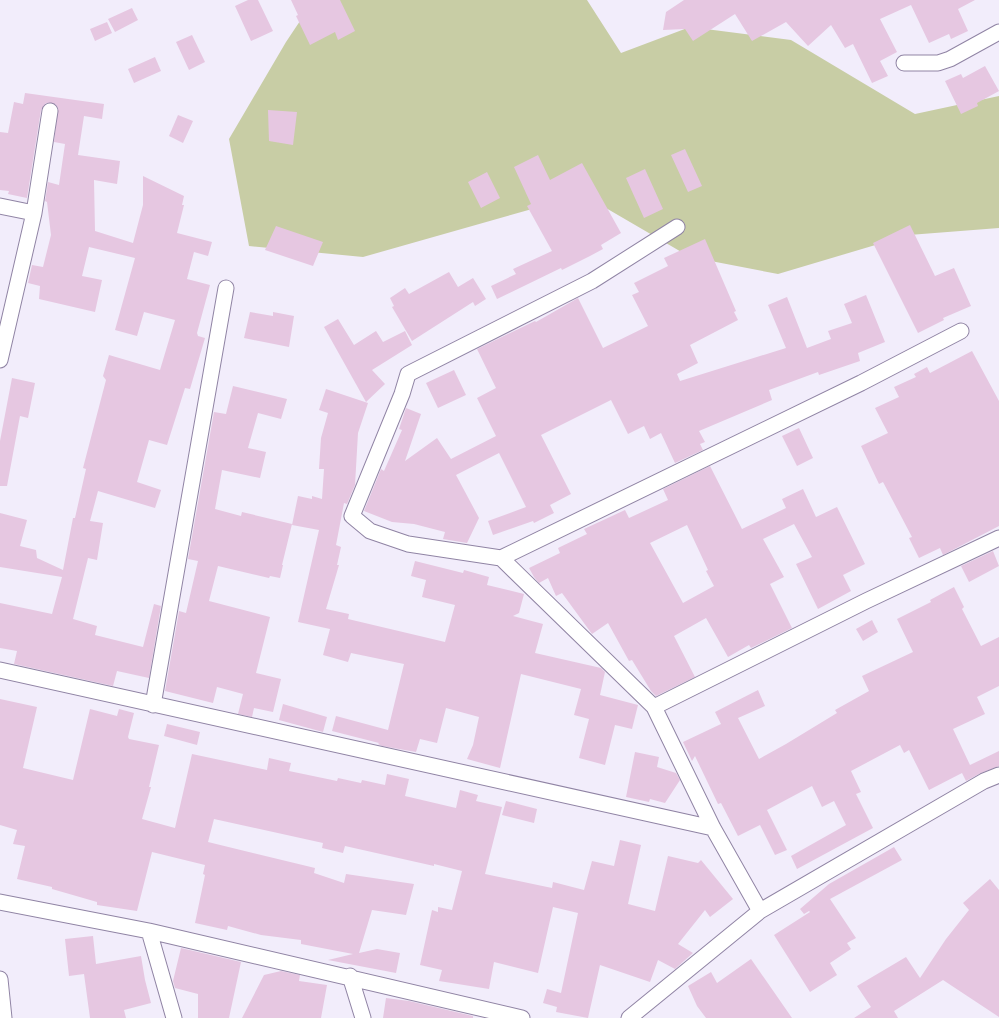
<svg xmlns="http://www.w3.org/2000/svg" width="999" height="1018" viewBox="0 0 999 1018" font-family="Signika,sans-serif">
  <style>
    .green { fill: #c8cda5 }
    .building { fill: #e6c7e1; fill-rule: evenodd }
    .lines { fill: none; stroke-linecap: round; stroke-linejoin: round }
    .minor-casing { stroke: #9084a4; stroke-width: 17 }
    .minor { stroke: #fff; stroke-width: 15 }
  </style>
  <rect width="100%" height="100%" fill="#f2edfb"/>
  <path class="green" d="M314,0h273l34,53 69,-26 101,13 124,74 84,-18v132l-90,7 -131,39 -88,-17 -127,-74 -31,26 -169,48 -114,-11 -20,-107 57,-97z"/>
  <path class="building" d="M248,0h10l15,31 -22,10 -16,-35z
    M291,0h49l15,31 -17,9 -3,-8 -25,13 -14,-29 2,-1z
    M684,0h291l-17,9 10,22 -17,8 -2,-5 -20,9 -18,-38 -31,14 17,33 -17,9 8,15 -16,7 -19,-39 -8,4 -14,-23 -23,21 -22,-24 -34,19 -17,-27 -42,27 -8,-12 -22,1 3,-18z
    M132,8l6,12 -23,12 -7,-13z
    M107,22l5,11 -17,8 -5,-12z
    M192,35l13,27 -16,8 -13,-28z
    M155,57l6,14 -27,12 -6,-14z
    M985,66l14,25 -22,12 1,3 -17,8 -16,-33 16,-7 2,4z
    M25,93l79,11 -2,15 -18,-3 -6,39 42,6 -3,23 -23,-4 1,51 38,12 10,-38v-29l41,20 -2,9h2l-7,28 35,9 -4,14 -14,-4 -7,27 23,6 -13,48 1,3 7,2 -15,51 -5,-1 -18,57 -18,-5 -12,42 24,8 -6,18 -57,-17 -8,30 13,2 -6,37 -9,-2 -15,61 24,7 -2,9 48,12 11,-43 7,2 -12,72 -32,-7 -4,15 -99,-22 3,-13 -17,-3v-45l52,11 10,-37 -62,-10v-54l27,7 -7,26 16,4 1,8 26,12 10,-52h2l11,-49 -3,-1 23,-88 -3,-4 6,-21 51,15 15,-50 -31,-8 -7,24 -22,-6 20,-72 -46,-11 -7,29 20,4 -7,32 -56,-13 1,-13 -12,-3 4,-18 11,2 8,-32 -4,-33 -2,-1 3,-19 11,3 6,-41 -11,-2 4,-34 -3,-4 -9,-1 -5,7 -14,88 -19,-4 1,-3 -9,-1v-58l8,1 6,-31 9,2z
    M268,110l29,2 -4,33 -24,-4z
    M178,115l15,6 -10,22 -14,-7z
    M685,149l17,37 -14,6 -17,-37z
    M538,155l12,25 32,-17 39,70 -20,12 2,4 -13,7 -28,14 -1,-2 -64,31 -6,-13 25,-12 -3,-5 39,-18 -25,-45 4,-2 -17,-37z
    M645,169l18,40 -19,9 -18,-40z
    M487,172l13,26 -19,10 -13,-26z
    M910,225l25,51 19,-8 17,38 -28,12 1,2 -26,13 -45,-90z
    M276,226l47,16 -10,24 -48,-16z
    M705,239l31,72 -2,1 4,8 -48,25 8,18 -21,11 3,7 106,-33 -18,-43 19,-8 20,51 24,-9 -3,-8 24,-8 -8,-19 22,-9 19,47 -27,11 2,8 -41,14 -1,-3 -49,18 3,10 -73,31 6,11 -5,2 3,6 -28,13 -14,-30 -11,6 -6,-13 -16,8 -17,-34 -70,35 30,59 -21,11 4,8 -20,10 -1,-2 -40,14 -5,-14 38,-14 -27,-54 -43,22 23,43 -12,25 -24,-4 2,-7 -31,-8 -22,-2 -28,-11 17,-42 3,2 18,-41 -3,-1 7,-21 15,6 -16,47 32,-23 14,21 45,-23 -19,-38 19,-10 -19,-39 58,-28 1,1 42,-24 25,50 45,-22 -16,-31 7,-3 -5,-9 34,-17 -4,-8z
    M449,272l9,15 15,-9 13,21 -11,7 -2,-4 -61,39 -20,-34 2,-1 -4,-8 15,-10 4,6z
    M250,312l23,4v-4l21,4 -5,31 -45,-9z
    M338,319l16,26 22,-14 7,11 22,-11 7,14 -40,25 13,14 -19,18 -42,-75z
    M972,351l27,50v125l-56,29 -3,-7 -21,10 -10,-20 3,-1 -29,-55 -4,2 -18,-38 27,-13 -13,-25 24,-11 -5,-10 22,-10 -2,-3 13,-7 3,6z
    M454,370l12,25 -28,13 -12,-25z
    M12,378l23,5 -7,35 -8,-2 -13,70h-7v-45z
    M233,386l54,13 -6,20 -23,-6 -10,35 18,4 -6,26 -38,-8 -7,39 26,7 1,-4 50,12 -10,41h1l-3,13 -10,-2 -1,2 -51,-12 -9,35 61,16 -14,56 25,6 -8,33 -19,-4 -2,9 -14,-3 5,-20 -26,-7 -4,16 -48,-12 14,-80 7,2 12,-52 -10,-2 26,-147 12,2z
    M326,389l42,14 -10,30 -3,52 -8,19 -3,-1 -8,42 5,2 -4,18h2l-13,44 23,5 -1,5 97,23 10,-37 -33,-8 4,-17 -15,-4 4,-15 48,12 1,-3 25,7 -2,8 37,9 -5,19 -6,3 30,8 -8,29 66,15 4,4 -5,23 38,10 -6,24 -17,-4 -10,40 -26,-7 10,-39 -15,-4 7,-26 -60,-15 -21,94 -33,-9 6,-14 6,-28 -33,-9 -9,35 -17,-4 -4,13 -34,-6 -4,-2 1,-1 -47,-12 4,-15 52,14 16,-66 -53,-11 -3,9 -25,-7 7,-26 -32,-7 21,-92 -27,-5 6,-29 14,3v-3l10,3 2,-30h-5l2,-31 7,-25 -9,-3z
    M799,428l14,30 -16,8 -15,-30z
    M710,466l32,63 44,-21 -4,-9 21,-10 13,28 21,-10 28,57 -22,11 8,16 -33,18 -22,-45 16,-7 -18,-33 -31,15 21,38 -14,7 22,44 -41,20 -2,-3 -21,12 -22,-39 -32,18 21,41 -39,19 -5,-5 -19,-31 -3,1 -21,-38 -16,11 -30,-41 -6,3 -8,-18 -9,5 -5,-6 -5,-9 31,-15 -2,-5 29,-14 -3,-5 41,-19 4,8 39,-18 -5,-11zM687,525l21,45 -2,1 8,15 -31,17 -33,-60z
    M993,551l6,15 -30,16 -8,-16z
    M954,587l10,20 -2,2 19,37 18,-9v49l-22,11 8,17 -32,15 17,36 29,-14v15l-18,7 -15,8 -4,-8 -33,17 -20,-40 -5,3 -4,-8 -49,26 10,21 -5,2 17,34 -76,41 -6,-13 55,-31 -12,-24 -12,6 -10,-21 -45,24 20,40 -12,5 -15,-30 -22,11 -17,-33 -3,1 -23,-48 -3,5 -9,-19 38,-18 -6,-12 43,-22 7,16 -27,12 21,41 27,-15 51,-31 -2,-3 34,-19 -7,-15 51,-24 -16,-33 34,-17 -1,-2z
    M872,620l6,12 -15,9 -7,-12z
    M0,699l37,8 -14,61 50,12 17,-71 27,7 2,-7 15,4 -6,24 1,2 30,6 -10,42h2l-9,32 33,9 17,-74 75,16 2,-12 22,5 -2,8 48,10 1,-3 23,5 1,-3 23,5 2,-11 22,5 -4,17 51,12 4,-18 18,5 -2,6 26,6 -17,67 67,14 1,-6 31,8 8,-29 22,5 6,-26 21,5 -13,59 27,7 13,-55 30,7 3,-3 32,39 -23,18 -5,-7 -27,34 15,9 -18,16 -17,-9 -8,22 -50,-17 -12,53 -32,-6 1,-5 -14,-4 4,-14 14,4 17,-80 -25,-6 -15,66 -44,-11 -5,27 -50,-8 3,-11 -22,-5 12,-55 6,2v-5l14,3 10,-39 -28,-7v2l-89,-20 -2,7 -21,-5 1,-5 -109,-24 -6,23 107,26 -1,5 30,10 2,-9 68,10 -8,31 -34,-5 -13,43 18,-4 23,4 -4,20 -68,-13 25,-6 -52,-10v-4l-40,-5 -33,-9 -1,4 -32,-7 10,-48 -2,-1 2,-9 -53,-13 -15,59 -40,-6v-3l-45,-13v-2l-35,-8 8,-33 -12,-2 4,-14 -17,-5z
    M283,704l44,13 -4,15 -44,-12z
    M167,724l33,8 -3,13 -33,-9z
    M635,752l24,5 -2,10 19,6 4,7 -15,23 -15,-4 -1,3 -23,-5z
    M506,801l31,8 -3,14 -32,-8z
    M894,847l8,13 -72,39 26,39 -9,5 4,6 -21,14 7,12 -27,17 -36,-57 36,-23 -1,-1 -5,3 -4,-5 29,-25z
    M990,879l9,11v127l-56,-37 -49,31 4,7h-44l17,-11 -14,-21 49,-29 14,21 26,-39 23,-29 -6,-7z
    M93,936l3,28 45,-8 4,24 6,23 -27,7 2,8h-36l-6,-44 -15,2 -4,-37z
    M181,948l60,14 -12,56h-31v-24l-23,-6 -2,-7z
    M751,959l41,59h-86l-9,-12 -9,-20 23,-14 6,11z
    M281,971l19,4 -1,6 28,4 -6,33h-79l22,-43z
    M386,998l23,3 64,15v2h-90z"/>
  <g class="lines">
    <g class="minor-casing">
      <path id="minor" d="M904,63h34l12,-4 49,-27
        M0,206l34,7
        M677,227l-85,54 -184,93 -6,20 -50,122 18,15 38,13 93,14 360,-175 100,-52
        M0,360l34,-147 16,-102
        M501,558l153,149 59,121 47,83
        M0,670l713,158
        M153,705l73,-417
        M654,707l212,-106 133,-63
        M0,902l149,29 373,87
        M149,931l25,87
        M350,976l13,42
        M0,979l4,39
        M629,1018l131,-107 224,-130 15,-6"/>
    </g>
    <use href="#minor" class="minor"/>
  </g>
</svg>
